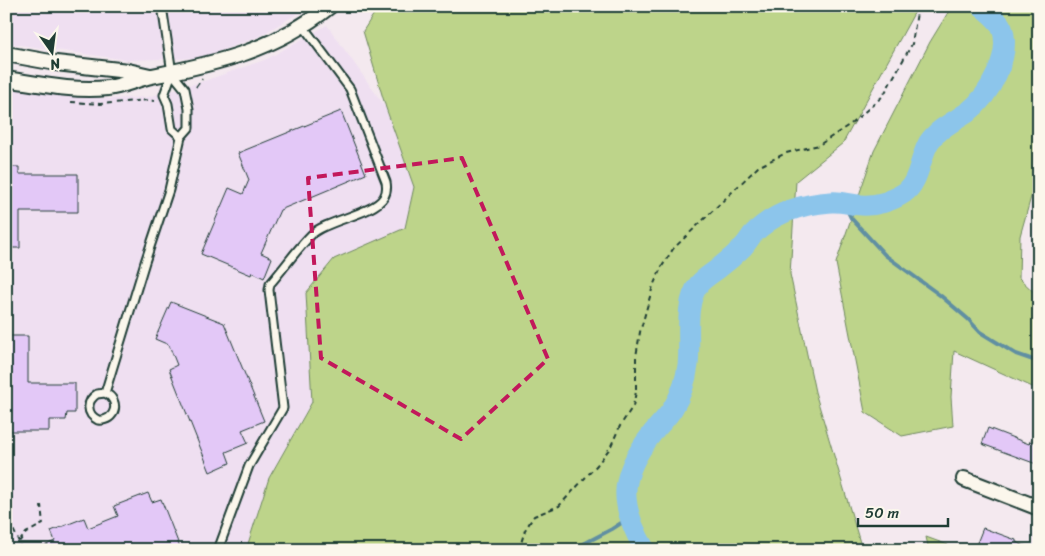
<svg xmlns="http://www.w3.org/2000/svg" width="1045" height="556" viewBox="0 0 1045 556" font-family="Sriracha,sans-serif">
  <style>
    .built { fill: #efdff1 }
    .green { fill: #bdd48a; stroke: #6e885f }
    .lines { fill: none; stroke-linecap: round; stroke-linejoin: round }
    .stream { stroke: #608fa2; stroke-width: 4 }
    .river { stroke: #8cc5eb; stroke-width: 21 }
    .building { fill: #e3c8f7; stroke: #1f3d34 }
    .service-casing { stroke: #1f3d34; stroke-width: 11 }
    .minor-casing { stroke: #1f3d34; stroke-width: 18 }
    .path { stroke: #1f3d34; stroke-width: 2; stroke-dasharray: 5 4; stroke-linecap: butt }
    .service { stroke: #fbf7ec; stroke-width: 7 }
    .minor { stroke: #fbf7ec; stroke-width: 14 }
    .marked { fill: none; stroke: #c2185b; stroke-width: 4; stroke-dasharray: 10 6; stroke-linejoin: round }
  </style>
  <rect width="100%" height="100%" fill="#f4e9ef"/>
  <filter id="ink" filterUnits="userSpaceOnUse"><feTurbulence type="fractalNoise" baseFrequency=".02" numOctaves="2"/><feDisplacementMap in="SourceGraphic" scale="10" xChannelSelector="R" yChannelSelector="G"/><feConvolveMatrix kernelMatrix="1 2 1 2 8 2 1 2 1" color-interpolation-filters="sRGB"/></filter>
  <g filter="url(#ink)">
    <path class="built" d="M6,6h304l-52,31 -56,21 -74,2 -122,-17z
      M327,25l59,83 28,79 -9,42 -71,30 -28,34 6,109 -43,76 -23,72h-240v-463l103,12 39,-2 59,-17 60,-21z"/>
    <path class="green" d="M379,6h539l-75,137 -47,38 -6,93 25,118 46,154 30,4h-645l23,-72 43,-76 -6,-109 28,-34 71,-31 9,-41 -28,-79 -23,-77z
      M952,6h87v176l-8,15 -11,39 -1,42 20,19v93l-85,-39 -3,46 2,29 -51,10 -37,-24 -29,-149 38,-112 56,-109z
      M926,537l22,8 1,5h-20z"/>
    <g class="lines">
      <path class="stream" d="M843,201l8,17 34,37 56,41 27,23 12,13 36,22 23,8
        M572,550l40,-21 17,-11"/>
      <path class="river" d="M645,550c-26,-45 -27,-73 6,-115 7,-9 16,-17 22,-27 8,-13 13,-27 15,-43 3,-24 -5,-61 11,-81 6,-7 14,-11 21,-17 8,-6 16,-13 23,-20 4,-4 6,-8 9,-12 21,-22 50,-31 79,-33 12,-1 20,3 30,3 15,1 31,-4 43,-12 15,-10 16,-36 25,-51 10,-14 26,-21 39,-30 21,-16 44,-57 34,-84 -4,-9 -14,-16 -21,-22"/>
    </g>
    <path class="building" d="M341,111l25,63 -86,36 -19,43 11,5 -8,20 -12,-6 -1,3 -50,-21 28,-66 14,6 6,-14 -11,-27z
      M6,167h13v7h59v38h-58v36h-14z
      M171,302l53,21 40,98 -22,9 6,13 -22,9 4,11 -20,9 -41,-103 8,-4 -8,-20 -14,-6z
      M6,336h22v47h47v30h-8l-1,7h-17v11h-39v-11h-4z
      M988,428l41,16 1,-3 9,4v20l-57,-21z
      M148,493l4,9 9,-3 20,51h-146l20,-9 -4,-10 33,-13 4,10 30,-12 -4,-10z
      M983,528l33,12v2l18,8h-38l-19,-7z"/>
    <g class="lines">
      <g class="service-casing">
        <path id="service" d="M162,6l10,67 -8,22 4,9 4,25 9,8
          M105,393l-8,1c-11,7 -11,20 1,26 18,2 23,-20 7,-27l40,-131 24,-72 12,-53 8,-9v-19l-4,-20 -13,-16
          M218,550l31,-84 34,-58 -14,-118 1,-6c14,-16 27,-35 42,-50 15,-14 62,-20 72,-37 3,-5 3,-10 2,-15l-36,-93 -47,-63"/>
      </g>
      <g class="minor-casing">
        <path id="minor" d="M6,54l50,9 72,8 22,5
          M6,79c33,5 69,13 102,9 15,-2 29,-9 44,-12 67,-13 123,-26 178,-70
          M964,479l75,29"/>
      </g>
      <path class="path" d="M196,87l6,-8
        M6,93l8,1
        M71,102l29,2 48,-4 7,1
        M6,514l13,28
        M21,550l-2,-8 7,-9 17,-9 -2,-19
        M519,550l6,-20 9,-14 25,-10 38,-41 13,-17 10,-22 13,-20 3,-14v-35l4,-25 13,-46 8,-18 12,-19 85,-82 28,-14 33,-8 33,-22 31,-27 29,-52 6,-38"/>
      <use href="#service" class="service"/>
      <use href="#minor" class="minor"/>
    </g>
  </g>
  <path class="marked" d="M462,158l86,201 -87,80 -140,-81 -13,-180z"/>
  <rect width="1045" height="556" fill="none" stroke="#fbf7ec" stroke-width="25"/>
  <rect x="12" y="12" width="1020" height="531" fill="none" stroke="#1f3d34" stroke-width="2" filter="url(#ink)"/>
  <g transform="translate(52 52) rotate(166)" stroke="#fbf7ec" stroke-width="4" paint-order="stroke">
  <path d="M0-4L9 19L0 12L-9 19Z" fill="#1f3d34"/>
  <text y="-8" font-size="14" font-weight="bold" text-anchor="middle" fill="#1f3d34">N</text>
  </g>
  <path d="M858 518v8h90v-8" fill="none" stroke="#1f3d34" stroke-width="2.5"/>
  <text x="865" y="518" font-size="15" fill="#1f3d34" stroke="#fbf7ec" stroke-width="4" paint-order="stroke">50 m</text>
</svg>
